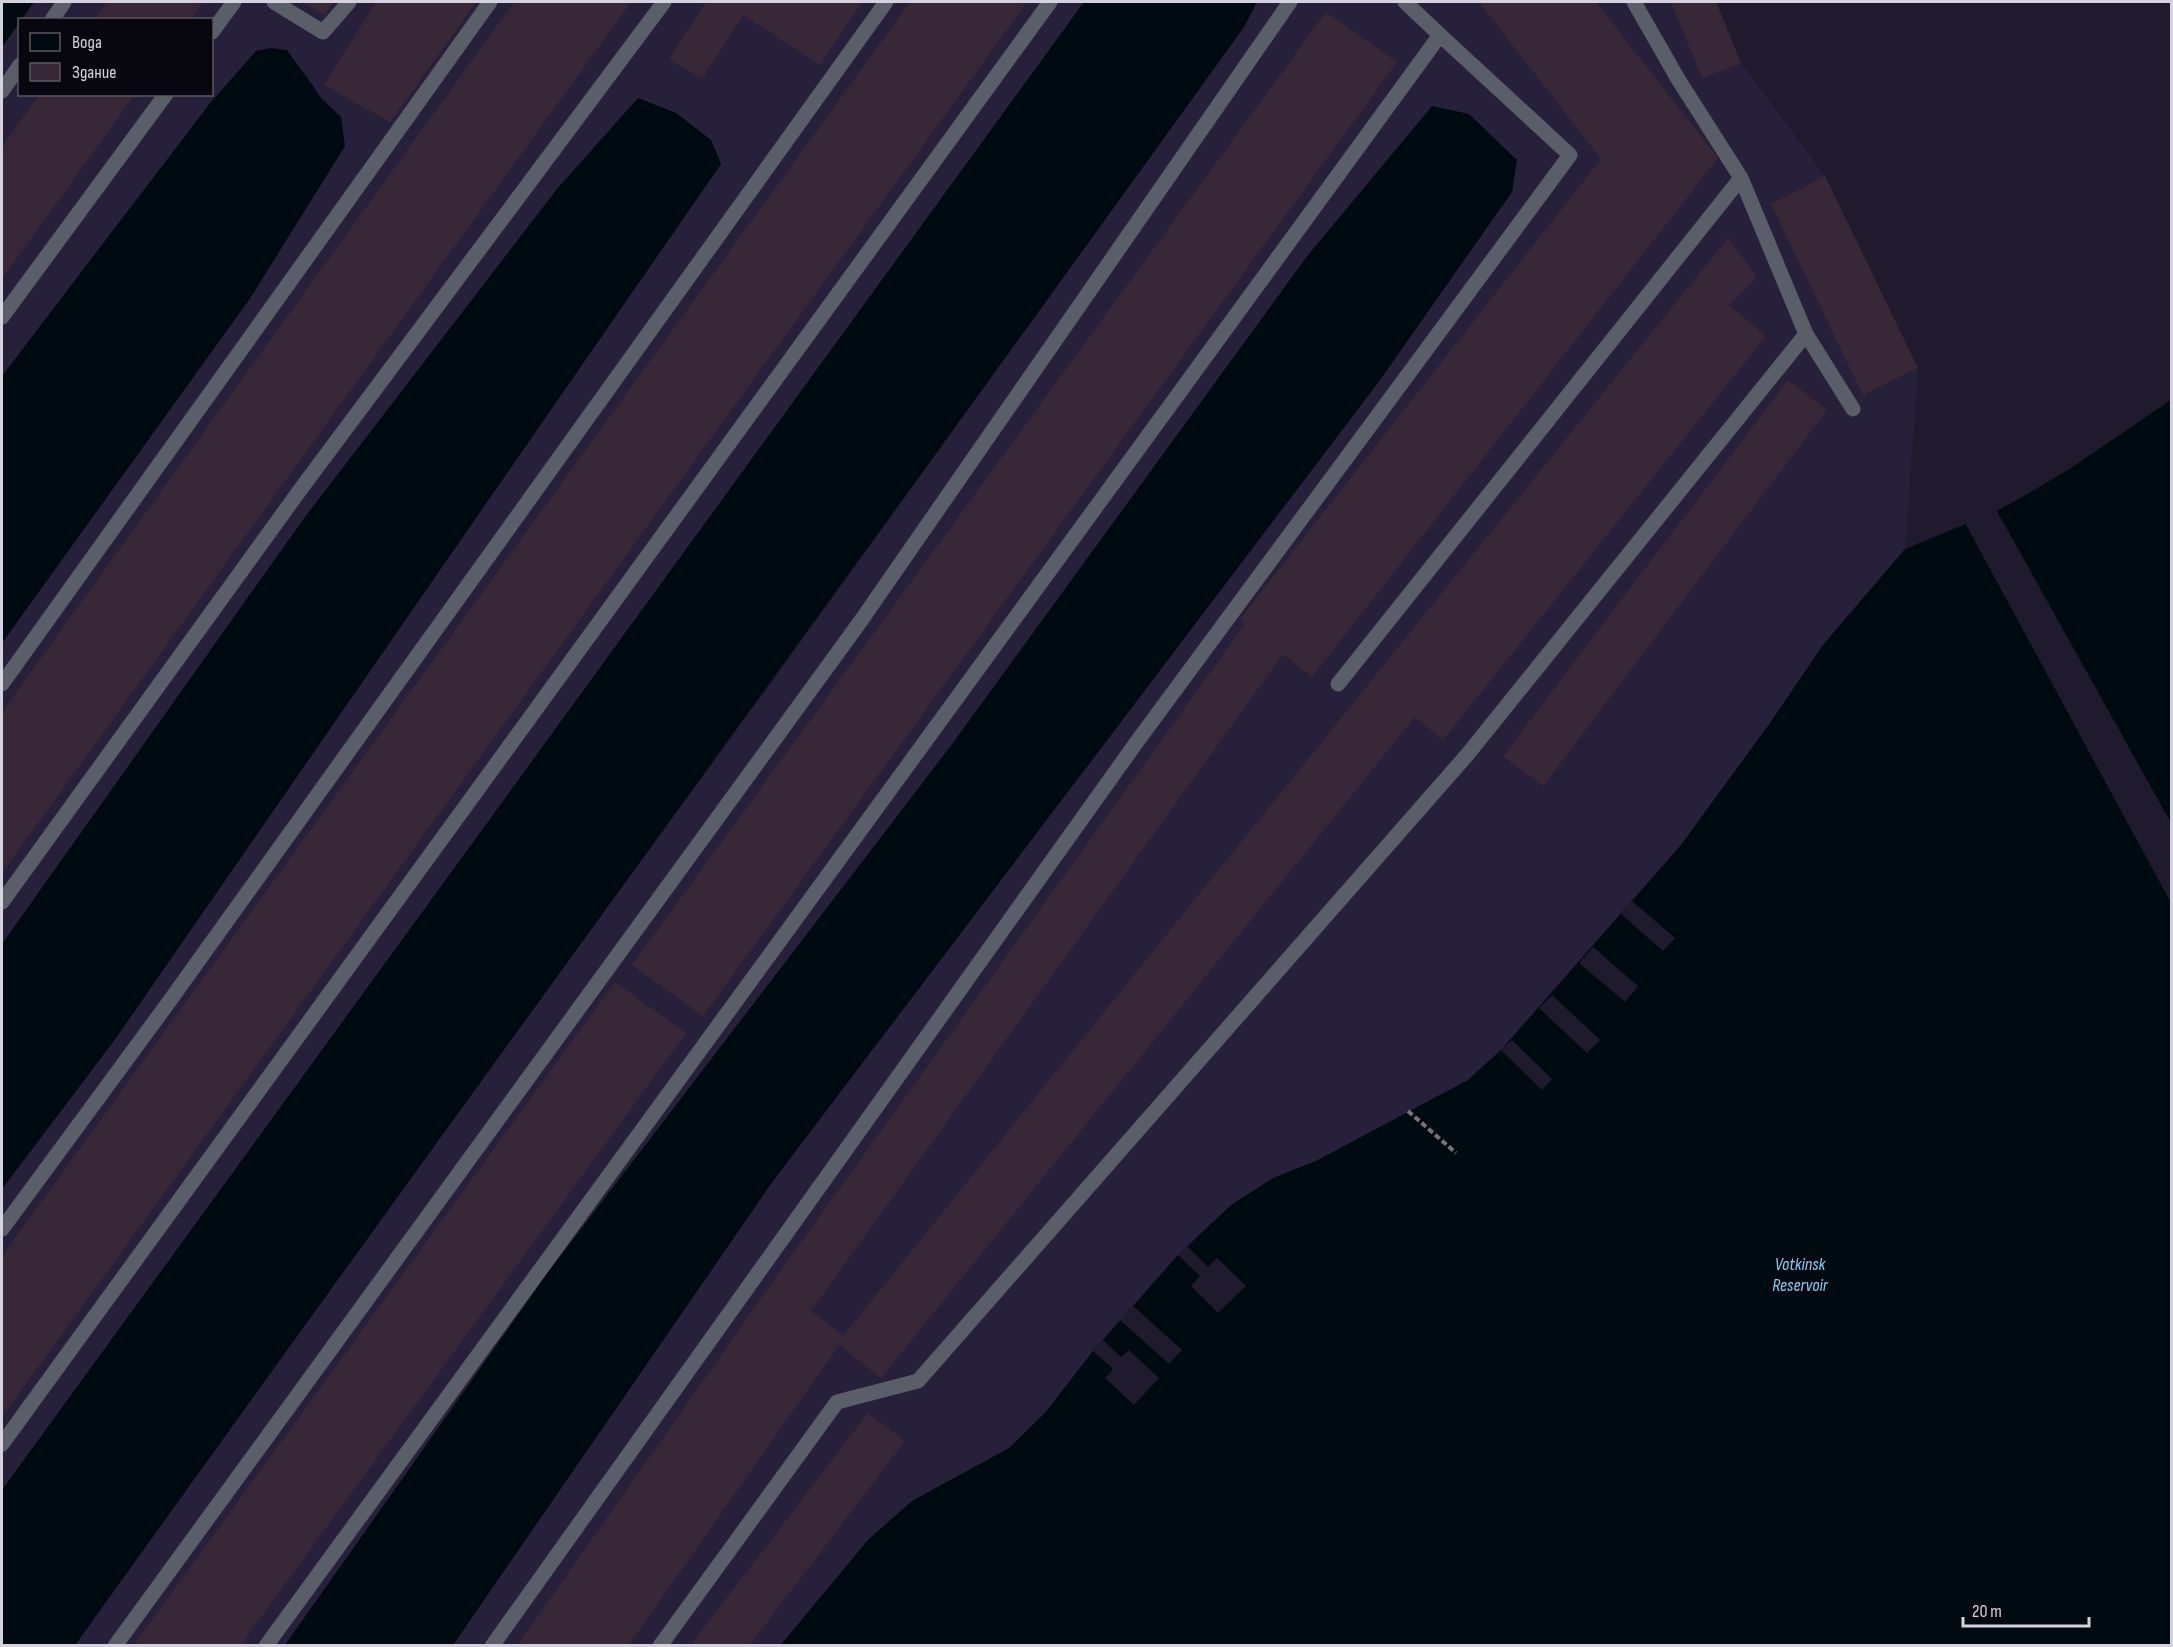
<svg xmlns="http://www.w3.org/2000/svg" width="2173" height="1647" viewBox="0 0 2173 1647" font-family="'Sofia Sans Condensed',sans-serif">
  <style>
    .built { fill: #27203a }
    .water { fill: #000a11 }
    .pier { fill: #1f1a2d }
    .building { fill: #382737 }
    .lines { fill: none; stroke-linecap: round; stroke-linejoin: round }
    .path { stroke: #757182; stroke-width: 4; stroke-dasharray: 6 3; stroke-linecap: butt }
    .lane { stroke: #595e68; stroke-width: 15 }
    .labels { text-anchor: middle; stroke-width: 5; stroke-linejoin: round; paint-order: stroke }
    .water-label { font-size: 18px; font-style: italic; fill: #80d1f7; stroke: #08070f }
  </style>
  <rect width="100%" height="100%" fill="#1f1a2d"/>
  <path class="built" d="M34,2h1050l-1082,1488v-301l114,-151 605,-874 -10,-24 -35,-27 -38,-14 -81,90 -252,328 -303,427v-301l249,-346 90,-180 -19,-18 -19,-29 -92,32 -209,274v-329l17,-25 1,72h192v-74l-191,-1z
    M1256,2h460l25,61 84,113 93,192 -13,181 -82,96 -53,78 -89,122 -180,205 -33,30 -152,81 -43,17 -86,68 -94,105 -48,62 -36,35 -97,53 -44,39 -88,105h-327l320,-464 607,-801 -72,-125 -358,492 -401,524 -264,374 -210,1 366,-511 326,-446 477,-662z"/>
  <path class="water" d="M2,2h32l-32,45z
    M1084,2h173l-13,25c-389,540 -781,1077 -1169,1618h-73v-155z
    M271,48l16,2 35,49 19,18 4,29 -94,151 -249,346v-267l209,-274 45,-51z
    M638,98l38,15 35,27 10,24 -605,874 -114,151v-245l303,-427 252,-328z
    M1432,106l37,8 48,46 -5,32 -132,188 -607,801 -320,464h-168l264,-374 401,-524 358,-492z
    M2171,400v1245l-1391,1 88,-106 44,-39 97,-53 36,-35 48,-62 85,-96 53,-50 42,-27 43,-17 152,-81 33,-30 180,-205 89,-122 53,-78 82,-96 92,-38 27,-15 44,-26z"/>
  <path class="pier" d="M1997,511l174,312v80l-206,-380z
    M1632,901l43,37 -12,13 -42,-37z
    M1593,947l45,39 -13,16 -46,-39z
    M1552,995l48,45 -13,13 -48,-45z
    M1512,1040l40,39 -10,11 -41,-40z
    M1187,1246l21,21 9,-9 29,28 -28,27 -27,-27 9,-10 -22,-21z
    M1133,1306l49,44 -13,14 -49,-44z
    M1103,1340l18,17 8,-7 30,28 -25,27 -29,-27 8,-9 -20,-18z"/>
  <path class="building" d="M107,2h96l-13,18h-96z
    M302,2h32l-10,13z
    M376,2h100l-86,120 -66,-37z
    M514,2h117l-629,871v-161z
    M706,2h156l-42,63 -77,-50 -41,64 -33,-20z
    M910,2h117l-1025,1415v-161z
    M1479,2h117l122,156 -406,519 -29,-23 -472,657 32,25 885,-1098 29,39 -28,28 37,31 -323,404 -28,-23 -534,661 -42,-33 -211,301h-111l254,-362 474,-660 -5,-5 361,-460z
    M1671,2h45l25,61 -39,15z
    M1326,12l71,50 -694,954 -71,-51z
    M40,94h95l-133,185v-132z
    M1825,176l93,192 -55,27 -92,-191z
    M1788,380l39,30 -284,376 -40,-30z
    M615,982l71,51 -446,613h-107z
    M868,1413l37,28 -156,205h-59z"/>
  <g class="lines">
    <path class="path" d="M1408,1111l48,42"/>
    <path class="lane" d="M274,2l49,30 26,-30
      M1405,2l35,33
      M1634,2l44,77 63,99 65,156 47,75
      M52,20l12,-18
      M212,32l22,-30
      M2,91l18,-26
      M2,317l164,-223
      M2,684l488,-682
      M1338,684l403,-506
      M2,902l298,-412 364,-488
      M2,1229l164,-223 720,-1004
      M2,1444l1048,-1442
      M115,1646l745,-1024 430,-620
      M266,1646l1174,-1611 130,120 -434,588 -644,903
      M660,1646l177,-244 81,-21 549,-626 339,-421"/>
  </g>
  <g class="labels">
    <g class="water-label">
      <text x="1800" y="1270">Votkinsk<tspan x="1800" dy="21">Reservoir</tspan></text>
    </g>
  </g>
  <rect width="2173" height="1647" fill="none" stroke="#d5d2df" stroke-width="6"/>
  <rect x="18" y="18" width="195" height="78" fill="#08070f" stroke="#5a5862" stroke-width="1.5"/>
  <rect x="30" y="33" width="30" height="18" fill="#000a11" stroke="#5a5862" stroke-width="1.5"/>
  <text x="72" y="48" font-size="18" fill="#d5d2df">Вода</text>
  <rect x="30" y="63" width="30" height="18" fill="#382737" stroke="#5a5862" stroke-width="1.5"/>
  <text x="72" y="78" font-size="18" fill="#d5d2df">Здание</text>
  <path d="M1963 1617v9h126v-9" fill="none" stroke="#d5d2df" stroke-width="3"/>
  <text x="1972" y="1617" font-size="18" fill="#d5d2df" stroke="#08070f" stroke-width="4.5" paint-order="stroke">20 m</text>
</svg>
